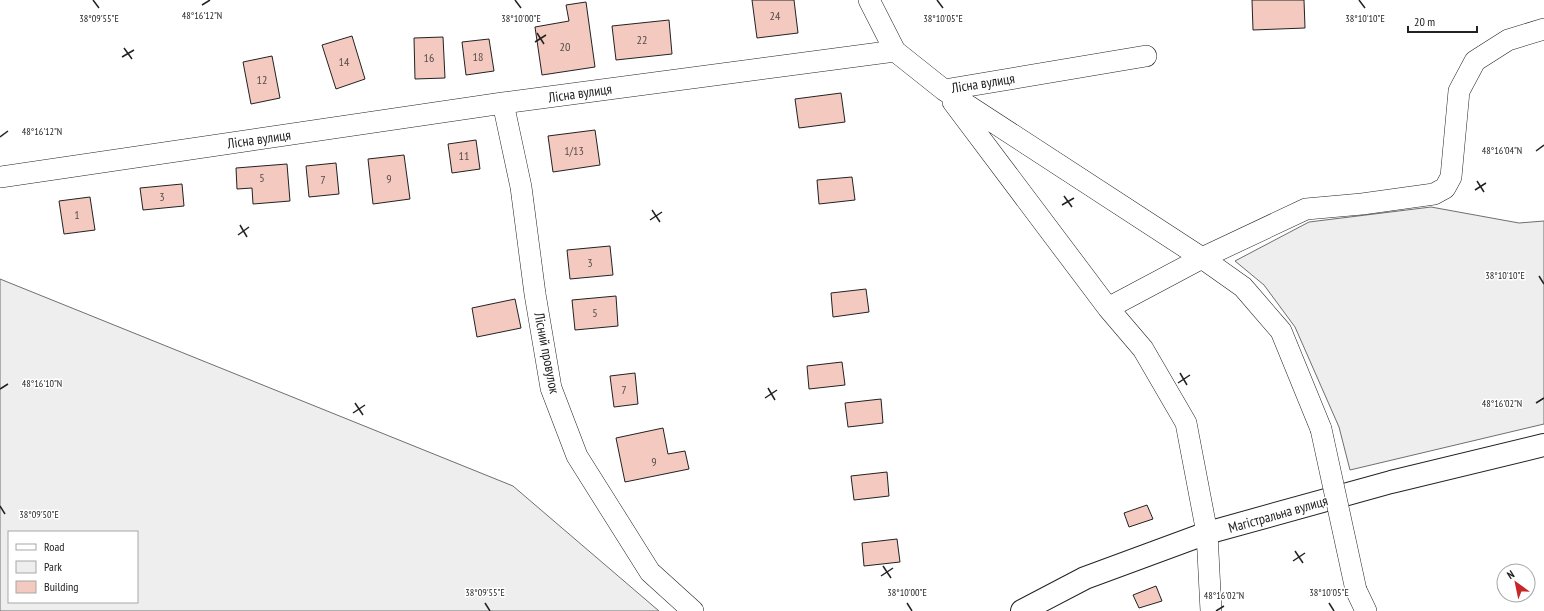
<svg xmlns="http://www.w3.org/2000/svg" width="1544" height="611" viewBox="0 0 1544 611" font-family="'PT Sans Narrow',sans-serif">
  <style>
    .green { fill: #eee; stroke: #6f6f6f; fill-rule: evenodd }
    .building { fill: #f3c9c0; stroke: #222 }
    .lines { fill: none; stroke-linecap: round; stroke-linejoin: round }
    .street-casing { stroke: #222; stroke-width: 22 }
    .secondary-casing { stroke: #222; stroke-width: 24 }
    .street { stroke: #fff; stroke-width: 21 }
    .secondary { stroke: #fff; stroke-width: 22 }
    .street-bridge-casing { stroke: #222; stroke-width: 22; stroke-linecap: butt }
    .street-bridge { stroke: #fff; stroke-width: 21 }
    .ticks { fill: none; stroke: #222; stroke-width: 1.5 }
    .labels { text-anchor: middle; stroke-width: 3; stroke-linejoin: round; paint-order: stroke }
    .number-label { font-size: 12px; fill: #564c4a }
    .street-label { font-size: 14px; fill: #222; stroke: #fff }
    .ticks-label { font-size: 10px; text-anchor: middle; fill: #222; stroke: #fff; stroke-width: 3; stroke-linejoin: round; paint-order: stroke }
  </style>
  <rect width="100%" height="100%" fill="#fff"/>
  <path class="green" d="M1431,207l88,16 25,-2v203l-194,46 -11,-43 -44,-100 -31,-42 -29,-24 74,-39z
    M0,279l513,207 146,125h-659zM9,532h128v70h-128z"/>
  <path class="building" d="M752,0h42l4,33 -41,5z
    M1252,0h52l1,28 -52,2z
    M586,2l9,65 -53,8 -7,-48 34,-6 -3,-16z
    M669,20l3,34 -56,6 -4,-34z
    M352,36l13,43 -29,10 -14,-44z
    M443,37l2,41 -30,1 -1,-41z
    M489,39l5,32 -28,4 -4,-33z
    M272,56l8,42 -29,6 -8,-42z
    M841,93l4,29 -46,6 -4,-29z
    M595,130l5,35 -47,7 -5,-36z
    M476,140l4,29 -28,4 -4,-29z
    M404,155l6,44 -37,5 -5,-45z
    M336,163l3,31 -30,3 -3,-31z
    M287,164l3,37 -37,3 -1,-16 -15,1 -1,-21z
    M852,177l3,23 -36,4 -2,-24z
    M182,184l2,22 -41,4 -3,-22z
    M90,197l5,33 -31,4 -5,-33z
    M610,246l3,29 -43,4 -3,-29z
    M866,289l3,23 -36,5 -2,-24z
    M616,296l2,30 -43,4 -3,-30z
    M515,299l6,29 -44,9 -5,-29z
    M842,362l3,23 -36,4 -2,-23z
    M635,373l3,31 -24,3 -4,-31z
    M881,399l2,24 -35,4 -3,-24z
    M663,428l5,26 17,-3 4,18 -64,13 -9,-44z
    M887,472l2,24 -35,4 -3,-24z
    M1147,505l6,14 -24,8 -5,-14z
    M897,539l3,23 -36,4 -2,-23z
    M1156,586l6,15 -23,7 -6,-13z"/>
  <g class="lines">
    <g class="street-casing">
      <path id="street" d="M869,0l26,51
        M944,90l202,-34
        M953,102l155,206 35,41 43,74 21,110 4,78
        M503,103l18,84 14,107 16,94 26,68 73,116 43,39
        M0,177l503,-74 392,-52 49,39 258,168 41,29 38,44 40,98
        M1108,308l94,-50 104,-49 56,-5 72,-10 11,-6 6,-11 8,-86 16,-30 33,-21 36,-11
        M1356,590l10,21"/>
    </g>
    <g class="secondary-casing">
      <path id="secondary" d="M1022,611l63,-33 122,-45 184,-51 153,-37"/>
    </g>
    <use href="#street" class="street"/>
    <use href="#secondary" class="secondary"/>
    <g class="street-bridge-casing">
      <path id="street-bridge" d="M1321,429l35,161"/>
    </g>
    <use href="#street-bridge" class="street-bridge"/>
  </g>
  <path class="ticks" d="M93,0l6,8M515,0l6,8M937,0l6,8M1359,0l6,8M202,5l8,-5M537,33l7,11M535,42l11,-7M124,48l8,11M122,57l12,-7M0,137l8,-6M1536,151l8,-6M1477,181l7,11M1475,190l11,-7M1064,196l8,11M1062,205l12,-7M652,210l8,12M650,220l12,-8M240,225l7,12M238,235l11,-8M1539,276l5,8M1180,373l7,12M1178,383l12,-8M768,388l7,12M0,389l8,-5M765,398l12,-8M355,403l8,12M1536,403l8,-5M353,413l12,-8M0,506l5,8M1295,551l8,12M1293,561l12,-8M883,566l8,12M881,576l12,-8M485,603l5,8M907,603l5,8M1329,603l5,8M1216,611l8,-5"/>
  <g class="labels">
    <g class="number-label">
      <text x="775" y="20">24</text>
      <text x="642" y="44">22</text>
      <text x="565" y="51">20</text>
      <text x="478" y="61">18</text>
      <text x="429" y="62">16</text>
      <text x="344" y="66">14</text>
      <text x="262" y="84">12</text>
      <text x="574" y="155">1/13</text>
      <text x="464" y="160">11</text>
      <text x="262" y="182">5</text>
      <text x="389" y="183">9</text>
      <text x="323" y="184">7</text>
      <text x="162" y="201">3</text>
      <text x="77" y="219">1</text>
      <text x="590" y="267">3</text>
      <text x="595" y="317">5</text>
      <text x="624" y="394">7</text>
      <text x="654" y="466">9</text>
    </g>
    <g class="street-label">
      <text transform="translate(983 83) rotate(-9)" y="5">Лісна вулиця</text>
      <text transform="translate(580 93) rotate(-8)" y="5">Лісна вулиця</text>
      <text transform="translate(259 139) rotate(-8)" y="5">Лісна вулиця</text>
      <text transform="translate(547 353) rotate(79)" y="5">Лісний провулок</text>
      <text transform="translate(1278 514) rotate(-16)" y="5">Магістральна вулиця</text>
    </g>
  </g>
  <g class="ticks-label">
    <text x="202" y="19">48°16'12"N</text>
    <text x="99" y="22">38°09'55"E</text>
    <text x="521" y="22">38°10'00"E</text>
    <text x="943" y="22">38°10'05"E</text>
    <text x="1365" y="22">38°10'10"E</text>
    <text x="42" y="135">48°16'12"N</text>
    <text x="1502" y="154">48°16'04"N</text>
    <text x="1505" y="279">38°10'10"E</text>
    <text x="42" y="387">48°16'10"N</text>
    <text x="1502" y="407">48°16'02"N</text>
    <text x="39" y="518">38°09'50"E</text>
    <text x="485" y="596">38°09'55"E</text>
    <text x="907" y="596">38°10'00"E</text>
    <text x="1329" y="596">38°10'05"E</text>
    <text x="1224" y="599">48°16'02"N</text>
  </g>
  <rect x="8" y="531" width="130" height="72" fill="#ffffff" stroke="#a7a7a7"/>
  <rect x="16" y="544" width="20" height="6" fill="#ffffff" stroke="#a7a7a7"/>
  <text x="44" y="551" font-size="12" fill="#222222">Road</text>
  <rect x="16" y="561" width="20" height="12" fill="#eeeeee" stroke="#a7a7a7"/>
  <text x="44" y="571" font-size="12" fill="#222222">Park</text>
  <rect x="16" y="581" width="20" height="12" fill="#f3c9c0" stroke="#a7a7a7"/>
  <text x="44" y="591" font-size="12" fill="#222222">Building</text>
  <g transform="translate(1516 583) rotate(327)"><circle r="19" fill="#ffffff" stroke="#a7a7a7"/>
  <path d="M0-3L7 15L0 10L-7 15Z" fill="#c62828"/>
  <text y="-6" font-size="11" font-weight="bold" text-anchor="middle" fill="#222222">N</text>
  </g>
  <path d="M1408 26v6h69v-6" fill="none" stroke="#222222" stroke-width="2"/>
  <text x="1414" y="26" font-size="12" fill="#222222" stroke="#ffffff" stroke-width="3" paint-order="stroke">20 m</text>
</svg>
